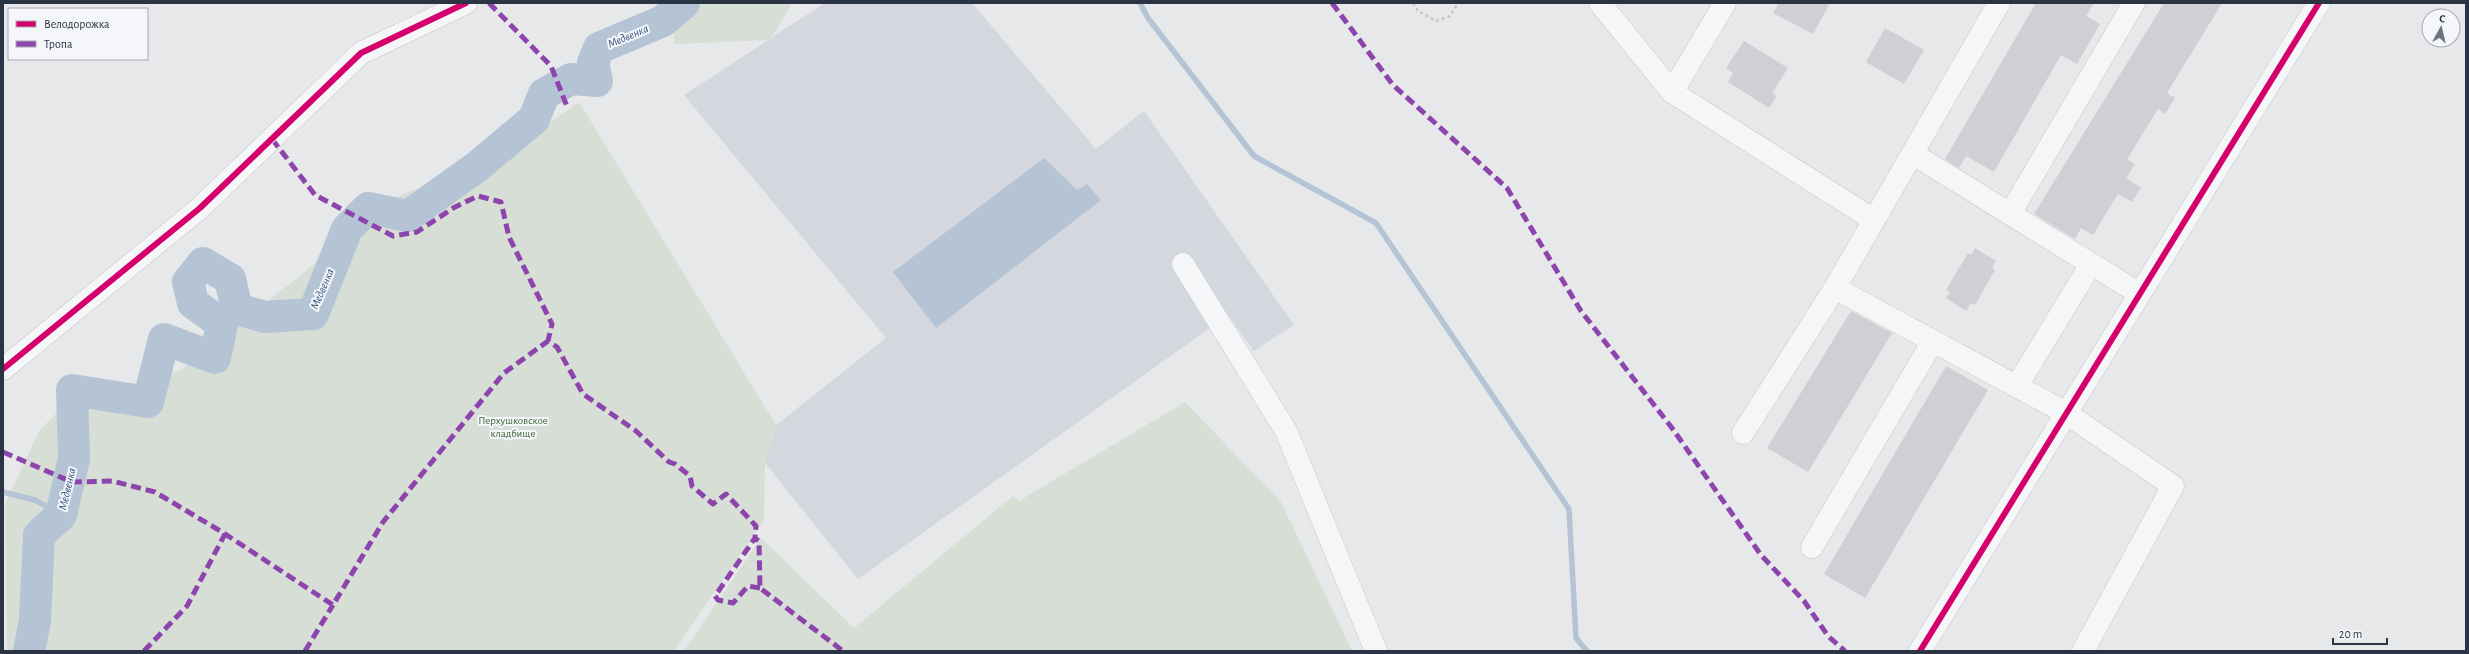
<svg xmlns="http://www.w3.org/2000/svg" width="2469" height="654" viewBox="0 0 2469 654" font-family="'Alegreya Sans',sans-serif">
  <style>
    .built { fill: #d4d7dd }
    .green { fill: #d6ded6 }
    .water { fill: #b4c4d5 }
    .lines { fill: none; stroke-linecap: round; stroke-linejoin: round }
    .stream { stroke: #b4c4d5; stroke-width: 5.5 }
    .river { stroke: #b4c4d5; stroke-width: 32 }
    .building { fill: #ced0d3 }
    .minor-casing { stroke: #c4c6c8; stroke-width: 23 }
    .path { stroke: #c5c6ca; stroke-width: 2.5; stroke-dasharray: 3 3; stroke-linecap: butt }
    .minor { stroke: #f5f6f7; stroke-width: 22 }
    .quiet { stroke: #8e44ad; stroke-width: 5; stroke-dasharray: 10 5; stroke-linecap: butt }
    .cycleway-casing { stroke: #f4f6f9; stroke-width: 8 }
    .cycleway { stroke: #d6006c; stroke-width: 6 }
    .labels { text-anchor: middle; stroke-width: 4; stroke-linejoin: round; paint-order: stroke }
    .park-label { font-size: 11px; fill: #3f6138; stroke: #f4f6f9 }
    .water-label { font-size: 12px; font-style: italic; fill: #34527a; stroke: #f4f6f9 }
  </style>
  <rect width="100%" height="100%" fill="#e6e8ea"/>
  <path class="built" d="M825,3h147l124,146 48,-38 150,214 -40,26 -26,-36 -370,264 -93,-116 11,-38 110,-87 -202,-243z"/>
  <path class="green" d="M672,3h120l-22,37 -96,4z
    M579,102l197,323 -11,38 -1,57 -90,131h-667l-2,-146 34,-74 27,-28 114,-32 222,-177 61,-20 8,5z
    M1185,402l96,100 71,149h-668l77,-113 93,90 159,-132 6,5z"/>
  <path class="water" d="M1044,158l33,32 10,-6 14,16 -165,128 -43,-56z"/>
  <g class="lines">
    <path class="stream" d="M1140,3l8,15 106,138 122,67 193,286 7,129 11,13
      M3,492l32,8 26,15"/>
    <path class="river" d="M29,651l6,-30 4,-86 22,-20 13,-56 -2,-69 76,12 16,-63 51,19 7,-34 -29,-21 -5,-21 15,-19 27,16 7,30 28,8 48,-3 34,-85 21,-21 40,8 70,-50 56,-47 10,-25 27,-15 26,2 -4,-18 6,-15 64,-27 21,-18"/>
  </g>
  <path class="building" d="M1779,3h51l-17,31 -40,-21z
    M2036,3h58l-8,13 14,8 -23,40 -16,-9 -67,117 -28,-16 -7,12 -14,-9z
    M2164,3h58l-55,90 8,5 -10,16 -7,-5 -31,50 8,5 -9,14 15,10 -9,14 -14,-8 -25,41 -12,-7 -6,11 -41,-25z
    M1885,28l39,22 -20,34 -38,-22z
    M1744,41l44,27 -16,25 5,3 -8,12 -41,-26 5,-9 -7,-5z
    M1975,248l21,13 -4,7 3,2 -20,35 -4,-2 -5,8 -20,-13 4,-6 -4,-2 22,-37 3,2z
    M1851,311l41,22 -84,139 -41,-24z
    M1946,366l42,24 -123,208 -41,-24z"/>
  <g class="lines">
    <g class="minor-casing">
      <path id="minor" d="M1600,3l72,89 202,128
        M1999,3l-164,285 231,125 107,73 -90,165
        M1672,92l53,-89
        M1913,154l227,140
        M2010,214l124,-211
        M1183,264l103,167 90,220
        M3,369l197,-161 161,-155 105,-50
        M2017,386l74,-122
        M1743,433l92,-145
        M1812,547l121,-206
        M1920,651l399,-648"/>
    </g>
    <path class="path" d="M1413,3l5,8 18,10 14,-5 8,-13"/>
    <use href="#minor" class="minor"/>
    <path class="quiet" d="M489,3l62,63 17,43
      M1332,3l61,82 114,103 74,123 91,117 89,127 43,46 24,35 17,15
      M272,139l43,56 78,41 24,-4 38,-25 23,-11 23,6 8,35 43,87 -4,17 9,6 26,47 53,37 33,31 6,2 15,12 2,10 21,18 13,-10 30,32 -1,12
      M3,452l69,30 40,-1 43,11 67,40 111,73 50,-83 121,-149 44,-32
      M760,588l-12,-2 -15,17 -15,-3 -3,-4 40,-58 4,3 1,47 83,63
      M144,651l43,-45 38,-72
      M305,651l28,-46"/>
    <g class="cycleway-casing">
      <path id="cycleway" d="M3,369l197,-161 161,-155 105,-50
        M1920,651l399,-648"/>
    </g>
    <use href="#cycleway" class="cycleway"/>
  </g>
  <g class="labels">
    <g class="park-label">
      <text x="513" y="424">Перхушковское<tspan x="513" dy="13">кладбище</tspan></text>
    </g>
    <g class="water-label">
      <text transform="translate(628 36) rotate(-23)" y="4">Медвенка</text>
      <text transform="translate(322 289) rotate(-67)" y="4">Медвенка</text>
      <text transform="translate(67 489) rotate(-77)" y="4">Медвенка</text>
    </g>
  </g>
  <rect width="2469" height="654" fill="none" stroke="#2b3445" stroke-width="8"/>
  <rect x="8" y="8" width="140" height="52" fill="#f4f6f9" stroke="#a4a8b1"/>
  <rect x="16" y="21" width="20" height="6" fill="#d6006c" stroke="#a4a8b1"/>
  <text x="44" y="28" font-size="12" fill="#2b3445">Велодорожка</text>
  <rect x="16" y="41" width="20" height="6" fill="#8e44ad" stroke="#a4a8b1"/>
  <text x="44" y="48" font-size="12" fill="#2b3445">Тропа</text>
  <g transform="translate(2441 28) rotate(8)"><circle r="19" fill="#f4f6f9" stroke="#a4a8b1"/>
  <path d="M0-3L7 15L0 10L-7 15Z" fill="#6c737f"/>
  <text y="-6" font-size="11" font-weight="bold" text-anchor="middle" fill="#2b3445">С</text>
  </g>
  <path d="M2333 638v6h54v-6" fill="none" stroke="#2b3445" stroke-width="2"/>
  <text x="2339" y="638" font-size="12" fill="#2b3445" stroke="#f4f6f9" stroke-width="3" paint-order="stroke">20 m</text>
</svg>
